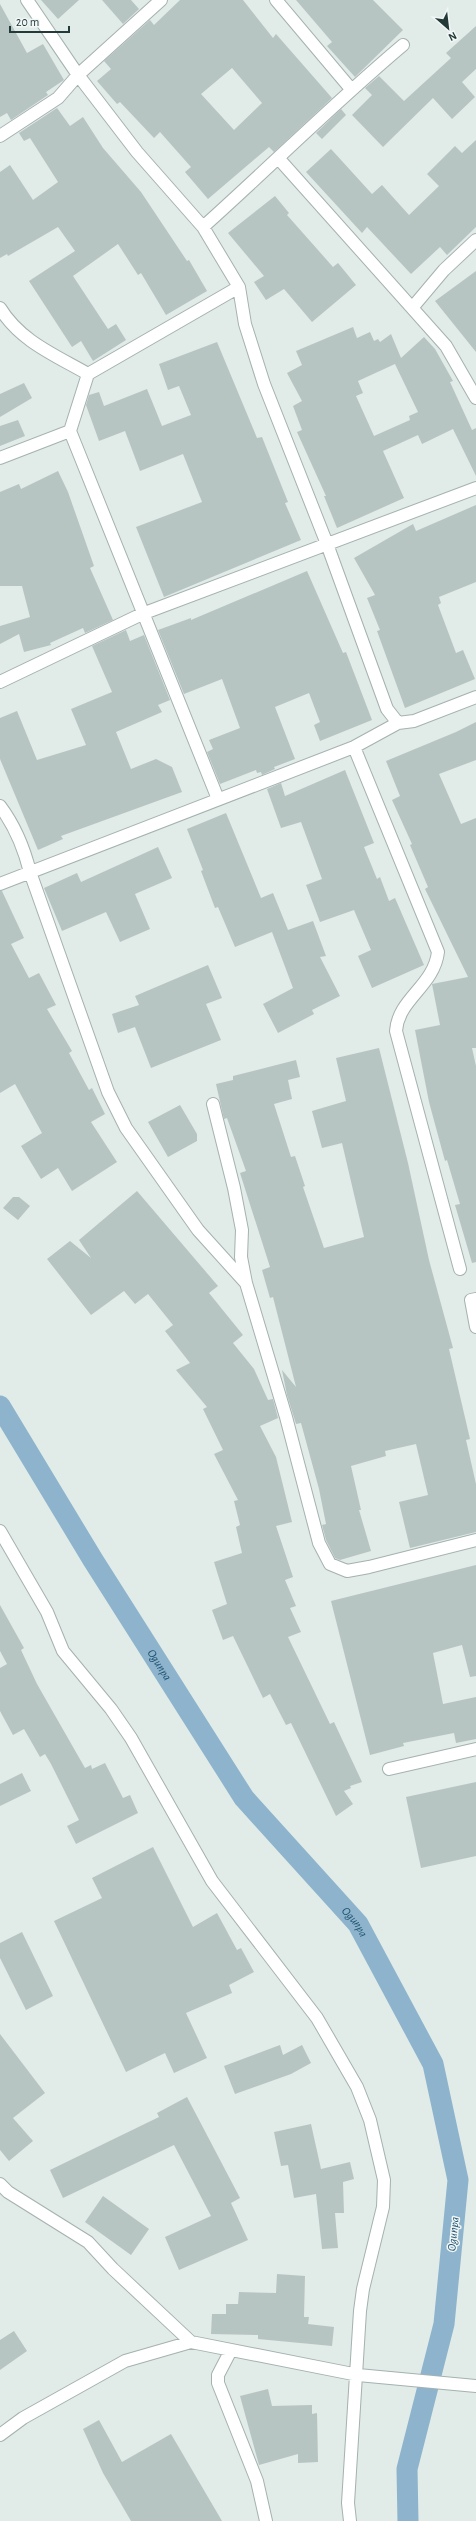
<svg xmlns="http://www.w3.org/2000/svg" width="476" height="2521" viewBox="0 0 476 2521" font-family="'Alegreya Sans',sans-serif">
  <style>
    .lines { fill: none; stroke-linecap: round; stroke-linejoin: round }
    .canal { stroke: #8db4cc; stroke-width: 21 }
    .building { fill: #b7c5c2; fill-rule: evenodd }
    .minor-casing { stroke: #a4b2b0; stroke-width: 14 }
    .minor { stroke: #fff; stroke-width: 12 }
    .labels { text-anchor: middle; stroke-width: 3; stroke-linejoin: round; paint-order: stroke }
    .water-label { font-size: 12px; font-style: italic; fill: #215271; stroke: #f1f7f6 }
  </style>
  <rect width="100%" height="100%" fill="#e1ebe8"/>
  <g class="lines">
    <path class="canal" id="s1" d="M0,1406l93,154 151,238 114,126 75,140 25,116 -14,144 -37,145 1,52"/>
  </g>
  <path class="building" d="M41,0h38l-21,19z
    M102,0h29l8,9 -16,15z
    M180,0h63l30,38 3,-4 56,64 -58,54 -5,-5 -61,52 -23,-27 6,-5 -31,-35 -6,6 -34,-36 -3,2 -20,-23 14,-12 -7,-8 46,-41 4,5zM232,68l30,35 -28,27 -33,-36z
    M296,0h77l30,30 -48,47 -28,-31 5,-4z
    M0,4l27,49 16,-9 21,36 -18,12 2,3 -37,25 -4,-7 -7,4z
    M476,26v43l-14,13 13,15 -23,22 -19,-21 -50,49 -31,-32 20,-20 -7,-7 14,-12 25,25 47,-43 -5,-5z
    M57,108l13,18 13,-9 20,31 38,44 46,69 2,-1 18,31 -41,24 -25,-42 -3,2 -20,-31 -45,32 35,53 8,-5 10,16 -33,21 -12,-20 -9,6 -43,-66 46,-30 -17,-24 -50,29 -1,-2 -7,4v-86l10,-7 23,35 25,-18 -28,-44 -6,3 -5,-8z
    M341,109l5,6 -24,24 -6,-6z
    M476,140v87l-29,28 -7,-8 -29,27 -44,-47 -5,6 -56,-61 25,-23 41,45 10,-9 27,30 30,-29 -12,-12 28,-28 7,7z
    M275,196l14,17 -2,2 46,52 5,-4 18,22 -44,37 -28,-33 -18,11 -12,-18 10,-6 -36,-43z
    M476,271v81l-41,-51z
    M353,327l4,11 13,-6 4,9 4,-2 2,3 11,-8 10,24 23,-21 11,12 18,32 -3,1 22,48 4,-2v48l-23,-47 -31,15 -4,-9 -35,16 21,47 -67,30 -13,-32h2l-29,-64 5,-2 -9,-24 9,-5 -15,-28 15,-8 -6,-14zM395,364l23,48 -9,4 1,4 -36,16 -18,-40 7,-3 -5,-12z
    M217,342l40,96 5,-1 26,65 -3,1 16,37 -137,57 -28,-70 66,-25 -19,-48 -43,17 -15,-40 -26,10 -13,-36 3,-10 10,-3 5,14 43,-17 15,37 29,-11 -12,-29 -11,4 -9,-26z
    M24,383l8,15 -32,19v-23z
    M18,420l7,16 -25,10v-20z
    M58,471l10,21 26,74 -4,2 23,52 -28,13 -2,-5 -33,15 1,2 -27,7 -5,-18 -19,10v-18l30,-9 -8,-31h-22v-94l19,-8 2,5z
    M476,505v77l-37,15 2,6 -3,2 18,48 7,-3 12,29 -70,29 -28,-77 3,-1 -13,-32 8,-3 -21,-37 59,-34 3,7z
    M307,571l36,82 3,-1 26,68 -52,21 -6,-16 6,-3 -11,-29 -34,14 20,52 -21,8 1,2 -13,6 -1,-3 -4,1 -1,-3 -36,14 -13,-32 6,-3 -4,-9 31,-12 -18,-49 -38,15 -26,-64 33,-12v2z
    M126,630l4,11 14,-6 26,65 -12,5 4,7 -46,20 15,37 25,-10 16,8 10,25 -121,44 2,3 -25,11 -38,-91v-41l17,-7 20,49 49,-15 -15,-36 41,-17 -20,-46z
    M476,722v38l-37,14 22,50 15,-6v230h-4l4,18v196l-4,1 -17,-58 5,-1 -13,-44 -2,1 -16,-59 -14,-72 25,-5 -8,-41 36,-7 -43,-88 3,-2 -18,-42 2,-1 -20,-44 8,-4 -14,-35 70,-29z
    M345,770l29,73 -10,4 13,32 3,-2 9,24 6,-3 29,67 -52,23 -14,-32 13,-6 -17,-40 -34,12 -14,-37 16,-6 -21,-57 -20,6 -14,-39 14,-6 4,13z
    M226,813l35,85 12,-5 15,37 25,-9 13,35 -6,1 20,39 -28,14 2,4 -36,19 -15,-29 30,-16 -21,-56 -37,15 -17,-40 -3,1 -14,-37 2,-1 -16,-41z
    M158,847l14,31 -37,16 15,35 -30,13 -14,-30 -44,19 -18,-43 33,-15 4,9z
    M0,891h2l22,47 -13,6 18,34 10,-5 17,32 -9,4 25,42 -3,2 20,37 3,-2 13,26 -14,8 26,40 -45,29 -14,-23 -17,11 -20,-33 21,-13 -27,-49 -15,9z
    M208,965l14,33 -16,6 15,36 -70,28 -16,-41 -17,6 -6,-19 27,-9 -4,-9z
    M379,1048l29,115 21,97 24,88 -4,1 21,90 -4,1 10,44v48l-66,16 -11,-46 29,-7 -12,-51 -31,7 1,5 -35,10 10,44h-2l12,41 -31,9 -5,-2 -9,-18 -4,-15 4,-1 -7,-35 -18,-66 -5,1 -9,-29 -5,-25 14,17 -23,-90 -3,1 -8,-28 8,-3 -30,-94 6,-2 -19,-53 -3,1 -8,-35 17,-4v-4l63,-16 4,17 -12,3 4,19 -18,5 17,53 4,-1 10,30 -2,1 21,61 40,-11 -22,-94 -20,5 -10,-37 34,-10 -10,-43z
    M180,1105l17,29v7l-29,16 -20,-35z
    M137,1191l81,95 -9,7 34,42 -10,8 21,26 14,31 5,-1 5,19 -18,8 16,31 16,65 -16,4 17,51 -8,3 11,26 -6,2 11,24 -13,5 42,87 4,-2 28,60 -12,4 1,2 -7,3 9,13 -17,12 -45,-93 -5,2 -16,-31 -7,4 -30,-62 -10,4 -11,-30 15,-6 -13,-42 28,-9 -6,-26 4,-2 -6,-24 4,-1 -24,-46 9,-4 -20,-41 4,-2 -31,-37 14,-7 -25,-32 8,-6 -25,-31 -13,10 -11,-13 -33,24 -44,-56 23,-18 21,17 -12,-18z
    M13,1197h6l11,9 -12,14 -15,-12z
    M476,1565v111l-6,1 -8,-32 -29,8 10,51 33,-7v42l-20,4 -2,-10 -51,10 1,3 -34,9 -39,-154z
    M0,1605l24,43 -3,2 16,34 48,84 6,-3 1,4 13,-6 18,35 7,-3 8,18 -62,31 -9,-18 12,-6 -28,-56 -6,-10 -5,3 -16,-28 -11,6 -13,-24v-43l7,-4 -7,-13z
    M22,1773l9,18 -31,15v-22z
    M476,1782v74l-55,12 -15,-71z
    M153,1847l40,80 24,-14 20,37 4,-2 13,24 -25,13 3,8 -46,20 21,45 -33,15 -9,-20 -39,19 -72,-151 48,-23 -10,-20z
    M22,1932l31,64 -27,14 -26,-52v-15z
    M0,2034l45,59 -32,25 20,23 -24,20 -9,-11z
    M280,2045l3,10 19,-10 9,18 -20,11 -56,20 -11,-28z
    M187,2097l53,101 -9,5 17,37 -69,30 -14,-33 46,-21 -37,-71 -111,53 -13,-28 109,-53 -2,-4z
    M311,2124l10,45 29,-7 4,17 -11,3 1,31h-9l3,35 -16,1 -6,-55 -22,4 -6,-33 -7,1 -7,-34z
    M103,2196l46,33 -18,26 -46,-33z
    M277,2274l28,2 -1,41h5l-1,7 26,3 -2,19 -74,-7v-4l-47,-1 1,-20h14v-10h12l1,-12 37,1z
    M14,2331l13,20 -27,19v-30z
    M268,2389l4,17 40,-1v9l5,-1 1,49 -20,1v-9l-39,11 -19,-69z
    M99,2420l23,42 49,-28 51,87h-91l-28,-48 -20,-44z"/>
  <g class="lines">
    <g class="minor-casing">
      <path id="minor" d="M27,0l51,75 59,77 66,75 36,60 6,37 19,60 63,160 60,165 11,14 16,-2 62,-24
        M276,0l75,89
        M0,136l58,-38 20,-23 83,-75
        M279,159l167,187 30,52
        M203,227c67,-60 131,-124 200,-182
        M0,308c20,33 55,47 88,66
        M412,308l32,-38 32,-30
        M70,431l148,368
        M0,458l70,-27 18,-57 151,-87
        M0,682l142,-68 334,-126
        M354,747l84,205c-4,34 -40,47 -42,79l64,238
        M0,806c15,20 24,42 30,66l78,220 18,36 72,102 47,52
        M0,884l354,-137 44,-24
        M213,1104l21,84 8,42 -1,27 5,26 40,134 33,126 11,21 17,7 22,-4 107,-27
        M476,1299l-5,1 5,27
        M0,1531l47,81 16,39 48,58 20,29 81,143 105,137 40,69 13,33 14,60 -1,27 -20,82 -3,22 -12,192 2,18
        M389,1769l87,-20
        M0,2184l8,8 80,50 25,27 78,73 167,33 118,11
        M231,2350l-13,25v8l39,98 9,40
        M0,2435l23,-17 102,-57 66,-19"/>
    </g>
    <use href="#minor" class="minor"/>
  </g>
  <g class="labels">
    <g class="water-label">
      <text dy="4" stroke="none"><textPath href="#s1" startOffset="304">Ogunpa</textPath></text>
      <text dy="4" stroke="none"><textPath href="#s1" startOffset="628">Ogunpa</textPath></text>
      <text transform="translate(453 2234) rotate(-84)" y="4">Ogunpa</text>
    </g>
  </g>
  <g transform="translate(448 28) rotate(152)" stroke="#f1f7f6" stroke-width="3" paint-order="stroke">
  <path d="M0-3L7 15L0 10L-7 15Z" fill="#233a39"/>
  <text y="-6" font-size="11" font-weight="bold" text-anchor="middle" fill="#233a39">N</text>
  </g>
  <path d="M10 26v6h59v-6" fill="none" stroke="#233a39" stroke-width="2"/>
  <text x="16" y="26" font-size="12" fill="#233a39" stroke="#f1f7f6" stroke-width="3" paint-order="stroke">20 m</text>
</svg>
